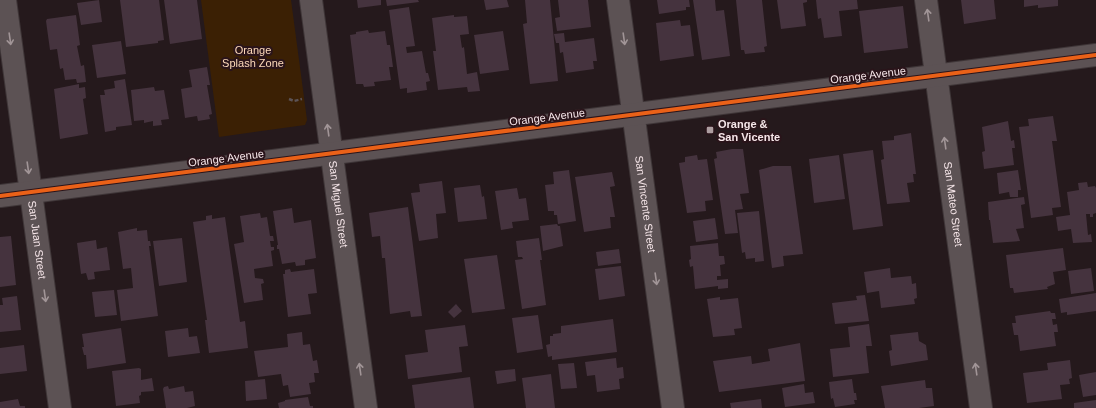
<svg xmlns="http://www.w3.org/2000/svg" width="1096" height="408" viewBox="0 0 1096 408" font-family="Helvetica,sans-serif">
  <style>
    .green { fill: #3b2004 }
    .building { fill: #45333e }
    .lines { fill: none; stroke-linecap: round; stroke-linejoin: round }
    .minor-casing { stroke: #3f3638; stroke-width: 24 }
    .path { stroke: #5c5355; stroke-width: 2.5; stroke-dasharray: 4 2; stroke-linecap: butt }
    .minor { stroke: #5c5254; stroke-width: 22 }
    .cycleway-casing { stroke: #2a141a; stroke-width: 6 }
    .cycleway { stroke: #ea6118; stroke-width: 4 }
    .oneway { stroke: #a19597 }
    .poi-dot { fill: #ad9ea1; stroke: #2a141a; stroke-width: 1.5 }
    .labels { text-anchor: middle; stroke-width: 4; stroke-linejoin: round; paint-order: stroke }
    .park-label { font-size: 11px; fill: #fedaba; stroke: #2a141a }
    .street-label { font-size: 11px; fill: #f6e6e9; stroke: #2a141a }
    .poi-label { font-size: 11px; font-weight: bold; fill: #f6e6e9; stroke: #2a141a; text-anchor: start }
  </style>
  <rect width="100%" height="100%" fill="#25191c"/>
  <path class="green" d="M201,0h90l16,120 -2,5 -86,12z"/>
  <path class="building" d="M99,0l3,22 -21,3 -4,-22z
    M120,0h39l5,40 -6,1v2l-32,4z
    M164,0h33l5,39 -32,5z
    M357,0h24v5l-23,3z
    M386,0h32l1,2 -32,4z
    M484,0h23l2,7 -23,3z
    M525,0h25l8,81 -28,3 -7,-60 4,-1z
    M558,0h30l3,27 -34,4 -2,-13 5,-1z
    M657,0h32l1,7h-4v3l-27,4z
    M693,0h22l1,11 8,-1 6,46 -28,4z
    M736,0h26l5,46 -3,1 1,5 -20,2 -1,-4h-3z
    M777,0h30v2l-4,1 3,23 -25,3z
    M816,0h41l1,9 -19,2 3,25 -18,2 -3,-20 -3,1z
    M961,0h33l2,19 -32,5z
    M1024,0h34v6l-20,2v-3l-14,2z
    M903,6l5,42 -44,5 -5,-42z
    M409,7l6,39 -9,1 1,6 15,-2 4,22h2l2,8 -4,1 1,8 -20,3v-5l-7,1 -11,-79z
    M76,15l4,30 -3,1 4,20 3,-1 2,17 -9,1 -1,-4 -11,1 -2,-12 -3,1 -3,-20 -7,1 -4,-29 1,-2z
    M454,15v2l13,-1 2,18 -9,1 2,13 2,-1 3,27 10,-2 3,19 -12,1 -1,-5 -29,3 -5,-39h3l-4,-33z
    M680,20l1,6 9,-1 4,31 -34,5 -4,-38z
    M368,30l1,3 16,-2 2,14h3l3,22h-4l2,13 -17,2 1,4 -11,1 -1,-3h-7l-6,-49 6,-1v-2z
    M503,31l6,39 -29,4 -6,-39z
    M564,33l1,9 29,-4 3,23h-4l1,8 -28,4 -3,-21 -3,1 -1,-10h-3l-2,-9z
    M121,41l5,33 -29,4 -5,-33z
    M207,67l3,18h-3l5,29 -3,1 1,4 -12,2 -1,-5 -12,2 -4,-29 11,-2 -3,-17z
    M125,79l7,46 -16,2v3l-11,2 -5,-37h5l-1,-5 11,-2 -1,-7z
    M79,84v4l6,-1 1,11 -3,1 5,35 -28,5 -6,-50z
    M154,87l1,4 9,-1 5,29 -8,1 1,5 -9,1v-5l-9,2v-3l-10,1 -3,-31z
    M1053,116l4,25h-5l9,66 -9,1 1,7 -22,3 -12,-91 10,-1 -1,-7z
    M1008,121l3,20 3,-1 1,8h-3l2,17 -30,4 -2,-17 3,-1 -3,-24z
    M911,133l5,41h-3l1,8 -7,1 3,19 -23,2 -6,-44 3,-1 -2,-18 12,-1v-4z
    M732,149h11l6,44 -9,1 3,15 -8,1 3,23 -13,1 -11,-75 3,-1 -1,-6z
    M873,150l10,76 -30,4 -10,-76z
    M697,155l1,5 9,-1 6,41 -8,1 1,10 -19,2 -8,-50 6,-1v-5z
    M839,155l6,44 -31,4 -5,-44z
    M773,166h18l12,88 -20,2 1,10 -12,2 -13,-98z
    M569,170l7,51 -18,3 -1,-9h-3v-4h-6l-3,-26 9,-1 -1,-12z
    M1018,170l3,20h-3v7h-8l-1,-5 -10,2 -2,-21z
    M612,172l3,14 -5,1 5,30h-5l1,11 -27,4 -9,-55z
    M442,181l4,32 -10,1 2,24 -19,3 -8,-48 9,-1 -1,-8z
    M1087,182l1,5 7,-1 1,2v25l-3,1v3h-3v-3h-4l2,21 3,-1 1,8 -19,1 -2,-14 -13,2 -2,-14 14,-2 -3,-23 12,-2 -1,-7z
    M480,185l2,12 2,-1 3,23 -29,3 -4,-34z
    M517,188l2,11 7,-1 3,22 -17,2 1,6 -12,2 -6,-39z
    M1024,197l1,7 -4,1 3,23 -8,1 4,12 -27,2 -3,-23h-1l-1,-18z
    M408,207l14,109 -11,1 -1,-6 -20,3 -5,-56h-3l-2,-22 -8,1 -3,-24z
    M292,208l2,15 17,-3 5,38 -11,2v5l-9,1 -1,-4 -13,2 -3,-15h-2v-4h1l-5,-34z
    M759,211l5,50 -9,1v-4l-9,1 -1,-7 -3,1 -5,-40z
    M260,213l1,5 6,-1 3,19h3l1,5h-4l1,6h3v3l-3,1 2,15 -19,3 1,9 8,1 1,4 -3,1 2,16 -19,3 -10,-59 10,-2 -4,-26z
    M212,215v4l13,-2 15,105 5,-1 3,27 -39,5 -4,-33h2l-14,-98 13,-2v-4z
    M715,218l3,21 -22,3 -3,-21z
    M557,224l1,2h2l3,20 -20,5 -3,-25z
    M137,228v3l10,-1 1,11h2l1,5h-2l9,70 -37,5 -4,-31 16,-2 -2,-20 -8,1 -5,-37z
    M11,236l5,49 -16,2v-50z
    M182,238l5,44 -28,4 -6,-45z
    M539,238l3,22h-2l6,45 -24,4 -7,-49 8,-1 -1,-2h-4l-2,-16z
    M96,240l1,9 10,-2 3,23 -16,2 1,7 -7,1 -2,-7 -5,1 -4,-31z
    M718,243l1,13h5l1,8 -5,1 1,11h-4v4l11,-1v9l-10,1v-3l-23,3 -2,-23 -3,1 -1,-7 2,-1 -1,-13z
    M1063,248l3,22 -13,2 2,12 -8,3 1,2 -34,4 -1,-5h-3l-4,-33z
    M619,249l2,14 -23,3 -2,-14z
    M497,255l8,54 -33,4 -8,-54z
    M621,266l4,30 -26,4 -4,-31z
    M890,268l1,10 20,-2 1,8 4,-1 1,15 -3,1 1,5 -34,4 -2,-17 -12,2 -3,-21z
    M1091,268l3,23 -23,3 -3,-23z
    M290,269l1,3 23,-3 3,24 -9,1 3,20 -23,3 -5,-43h2v-4z
    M114,290l3,25 -22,2 -3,-25z
    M1096,293v18l-29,4v-3l-6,1 -2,-14z
    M865,295l4,26 -34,3 -3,-21 25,-3 -1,-4z
    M17,296l4,34 -21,2v-27h3l-1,-7z
    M720,297v3l18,-2 4,30 -8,1 1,6 -22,2 -6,-38z
    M456,304l6,7 -8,7 -6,-6z
    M1050,311l1,2h4l1,6h-4l1,6 4,-1 1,8h-4l2,14 -36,5 -2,-16h-4l-2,-12h4l-1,-7z
    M538,315l5,34 -26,4 -5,-35z
    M613,319l4,33 -65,8v-4l-4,1 -2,-12 4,-1v-8h3v-2l8,-1v-7z
    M869,324l3,22h-6l3,27 -36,4 -3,-28 20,-2 -2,-20z
    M465,325l3,21 -9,1 3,25 -54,7 -3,-24 23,-3 -3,-22z
    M121,328l5,35 -39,6 -1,-14h-2l-2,-8h2l-2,-13z
    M188,328l1,9 8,-1 3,17 -32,4 -3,-26z
    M302,332l1,13 7,-1 3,17 4,-1 2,13h-5l1,9 -6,1 2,11 -21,3 -2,-12 -5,1 -2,-12 -23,3 -4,-26 34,-4 -1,-13z
    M918,332l1,9 7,4 2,15 -37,6 -2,-15 3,-1 -2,-15z
    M800,343l5,38 -86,11 -6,-31 38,-5 1,8 18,-3 -2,-12z
    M24,345l3,26 -27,3v-26z
    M616,358l1,10 6,-1 1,11 -5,1 1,10 -23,3 -2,-17 -8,1 -2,-14z
    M1070,360l2,18 -3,1 1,5 -10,1 2,14 -35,4 -4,-30 25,-3 -1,-7z
    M574,363l3,25 -16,1 -3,-25z
    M139,368l2,1v11l11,-2 2,13 -13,1v3l-2,1 1,7 -24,3 -4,-35z
    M515,369l1,12 -19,3 -2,-13z
    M1096,372v23l-13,2 -4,-22z
    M551,374l4,34h-29l-4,-30z
    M470,377l4,31h-59l-3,-23z
    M265,379l2,20 -21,2 -1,-20z
    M852,379l2,14h2l1,7h-3l1,4 -20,3 -2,-9 -2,1 -2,-17z
    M925,380l1,8h6l2,18 -15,2h-34l-4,-22z
    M804,384l1,9 8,-1 2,11 -30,4 -3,-19z
    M168,386l1,3 15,-3 1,6 8,-1 2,15 -8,2h-21l-3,-19 1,-2z
    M308,397l2,9h3v2h-34l-1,-5 7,-2v-1z
    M18,399l2,7h5v2h-25v-6z
    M761,399l1,9h-31l-1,-5z
    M1096,400v8h-22v-5z"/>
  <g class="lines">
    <g class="minor-casing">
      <g id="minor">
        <path id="s1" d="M5,0l55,408"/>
        <path id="s2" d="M311,0l55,408"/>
        <path id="s3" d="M618,0l55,408"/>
        <path id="s4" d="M926,0l55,408"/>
        <path d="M0,196l1096,-141"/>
      </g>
    </g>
    <path class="path" d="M289,99l5,2 8,-2"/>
    <use href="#minor" class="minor"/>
    <g class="cycleway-casing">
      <path id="cycleway" d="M0,196l1096,-141"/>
    </g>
    <use href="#cycleway" class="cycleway"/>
  </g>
  <defs><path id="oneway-shaft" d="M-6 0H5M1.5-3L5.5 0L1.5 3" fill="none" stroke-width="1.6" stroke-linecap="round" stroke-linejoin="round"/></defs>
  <g class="oneway">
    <use href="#oneway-shaft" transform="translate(928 15) rotate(-98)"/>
    <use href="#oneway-shaft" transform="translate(10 39) rotate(82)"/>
    <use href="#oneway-shaft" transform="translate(624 39) rotate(82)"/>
    <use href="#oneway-shaft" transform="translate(328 130) rotate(-98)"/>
    <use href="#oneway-shaft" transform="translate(945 143) rotate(-98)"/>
    <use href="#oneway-shaft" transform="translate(28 168) rotate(82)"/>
    <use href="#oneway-shaft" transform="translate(656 279) rotate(82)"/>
    <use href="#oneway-shaft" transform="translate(45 296) rotate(82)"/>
    <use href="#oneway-shaft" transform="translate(360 369) rotate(-98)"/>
    <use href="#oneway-shaft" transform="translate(976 369) rotate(-98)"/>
  </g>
  <rect class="poi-dot" x="706" y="126" width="8" height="8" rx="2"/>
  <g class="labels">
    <g class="park-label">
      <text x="253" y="54">Orange<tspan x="253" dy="13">Splash Zone</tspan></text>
    </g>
    <g class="street-label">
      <text transform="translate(868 75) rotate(-7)" y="4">Orange Avenue</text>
      <text transform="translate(547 117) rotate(-7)" y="4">Orange Avenue</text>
      <text transform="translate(226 158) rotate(-7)" y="4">Orange Avenue</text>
      <text dy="4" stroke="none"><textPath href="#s2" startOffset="206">San Miguel Street</textPath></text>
      <text dy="4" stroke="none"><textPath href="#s3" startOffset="206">San Vincente Street</textPath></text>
      <text dy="4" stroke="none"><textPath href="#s4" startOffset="206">San Mateo Street</textPath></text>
      <text dy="4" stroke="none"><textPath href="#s1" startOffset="242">San Juan Street</textPath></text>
    </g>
    <g class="poi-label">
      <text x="718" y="128">Orange &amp;<tspan x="718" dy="13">San Vicente</tspan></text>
    </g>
  </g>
</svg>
